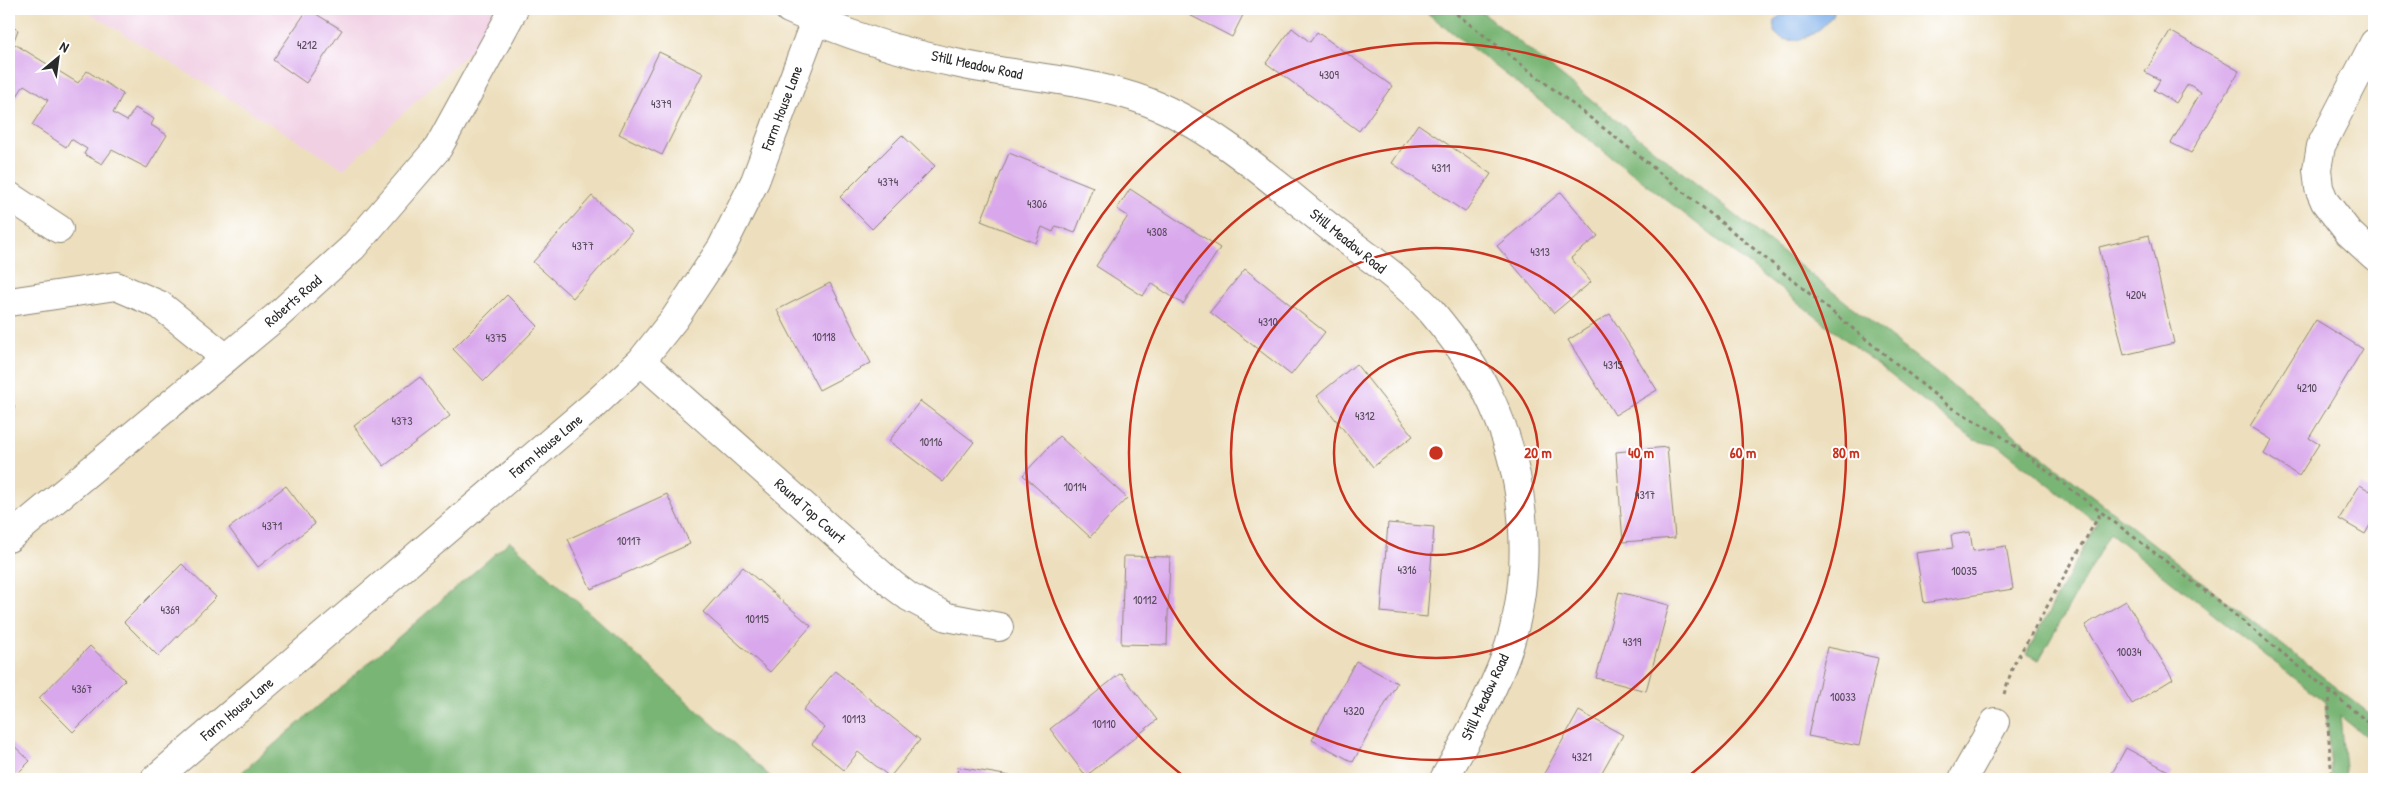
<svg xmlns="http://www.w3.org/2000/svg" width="2383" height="788" viewBox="0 0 2383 788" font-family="'Patrick Hand',sans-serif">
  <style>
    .built { fill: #f1d0e4 }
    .forest { fill: #79b574; stroke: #527050 }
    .water { fill: #7eafe9; stroke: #546d8a }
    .building { fill: #d9a8ec }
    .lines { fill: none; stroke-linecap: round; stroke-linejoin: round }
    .minor-casing { stroke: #8c8574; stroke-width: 30 }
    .major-casing { stroke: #8c8574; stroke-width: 30 }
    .path { stroke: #8c8574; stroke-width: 3; stroke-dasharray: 4 4; stroke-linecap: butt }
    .minor { stroke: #fff; stroke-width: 28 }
    .major { stroke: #fff; stroke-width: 28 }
    .ring { fill: none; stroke: #c8321e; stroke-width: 2.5 }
    .labels { text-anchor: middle; stroke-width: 4; stroke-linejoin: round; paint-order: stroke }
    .number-label { font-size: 12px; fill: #564a5b }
    .street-label { font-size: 15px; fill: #2b2b2b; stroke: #fff }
    .centre { fill: #c8321e; stroke: #fff; stroke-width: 2.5 }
    .ring-label { font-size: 15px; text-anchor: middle; font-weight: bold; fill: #c8321e; stroke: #fff; stroke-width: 4; stroke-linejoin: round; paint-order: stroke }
  </style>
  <rect width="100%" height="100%" fill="#fff"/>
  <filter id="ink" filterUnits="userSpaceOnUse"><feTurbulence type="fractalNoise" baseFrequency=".02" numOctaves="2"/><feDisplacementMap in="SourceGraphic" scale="10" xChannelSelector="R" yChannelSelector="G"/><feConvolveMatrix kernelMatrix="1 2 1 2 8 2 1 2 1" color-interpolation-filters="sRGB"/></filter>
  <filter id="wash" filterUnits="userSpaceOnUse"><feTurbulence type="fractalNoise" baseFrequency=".0096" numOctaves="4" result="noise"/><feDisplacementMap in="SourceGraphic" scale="20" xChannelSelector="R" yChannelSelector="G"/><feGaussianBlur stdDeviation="1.12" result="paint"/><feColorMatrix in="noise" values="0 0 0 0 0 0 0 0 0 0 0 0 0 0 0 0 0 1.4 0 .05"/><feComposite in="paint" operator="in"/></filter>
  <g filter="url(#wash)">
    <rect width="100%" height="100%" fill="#eddfbd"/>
    <path class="built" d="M83,9h413l-21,37 -131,123z"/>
    <path class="forest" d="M1422,9h56l266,213 630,495v26l-34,-27 6,63h-14l-7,-77 -215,-169 -71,127 -13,-6 71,-131 -98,-77 -25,-6z
      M510,541l263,238h-539z"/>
    <path class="water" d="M1796,9h39c-8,21 -43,44 -61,23l1,-11 7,-7h10z"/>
    <g id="blocks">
      <path class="building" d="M308,9l34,21 -36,53 -33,-23z
        M1178,9h68l-14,28z
        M9,25l9,5 -5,13 65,40 9,-12 36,23 -10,19 14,8 8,-13 19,11 -3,6 16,10 -20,33 -35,-18 -10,14 -18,-10 3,-5 -16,-10 -5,8 -34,-22 16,-25 -24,-15 -15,24z
        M1292,28l18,14 7,-10 75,54 -33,45 -93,-68z
        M2170,31l69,40 -48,82 -20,-10 30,-51 -13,-8 -12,19 -22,-13 6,-10 -15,-8z
        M659,52l44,21 -41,82 -43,-21z
        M1418,124l73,50 -26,38 -73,-49z
        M902,135l33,31 -63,63 -32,-32z
        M1009,153l84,34 -18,46 -19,-7 -3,6 -11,-5 -6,16 -55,-22z
        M1130,189l90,59 -37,56 -32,-21 -8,13 -47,-30 32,-50 -11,-7z
        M1561,192l37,44 -27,22 20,24 -37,31 -57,-67z
        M592,196l40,35 -59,67 -40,-36z
        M2149,235l25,108 -50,12 -25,-108z
        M1245,269l80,63 -34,43 -81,-63z
        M830,283l41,80 -52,27 -42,-80z
        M507,295l31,31 -54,55 -31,-32z
        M1610,314l47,76 -42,25 -47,-75z
        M2316,320l47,29 -54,89 10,6 -20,32 -35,-22 8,-14 -22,-14z
        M1356,364l57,72 -40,31 -56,-71z
        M420,377l30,39 -66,50 -30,-40z
        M920,401l54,41 -31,40 -54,-41z
        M9,403l6,3 -6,11z
        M1059,436l68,62 -37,39 -67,-62z
        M1667,447l8,91 -52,4 -7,-90z
        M2374,484v34l-9,16 -26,-15 21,-34 10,6z
        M286,486l29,38 -57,43 -29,-39z
        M667,494l23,50 -99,45 -23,-50z
        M1388,523l46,4 -7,90 -46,-5z
        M1970,532l3,19 33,-5 7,43 -89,14 -8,-50 37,-5 -2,-13z
        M1124,556l46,1 -3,88 -46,-1z
        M182,564l34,33 -58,59 -34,-34z
        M743,567l68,59 -41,46 -67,-60z
        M1619,592l50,13 -23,86 -50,-13z
        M2126,601l47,78 -41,25 -47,-79z
        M90,646l35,34 -52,52 -34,-34z
        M1827,647l51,11 -19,88 -51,-10z
        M1356,661l41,22 -44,79 -41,-22z
        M835,671l85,69 -30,37 -32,-25 -14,18 -32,-26 13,-16 -22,-18z
        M1121,673l36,47 -71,56 -36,-47z
        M1579,711l44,24 -25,44h-57z
        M9,741l21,20 -18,18h-3z
        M2126,748l46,25 -4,6h-59z
        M958,767l64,11v1h-66z"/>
    </g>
  </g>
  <g filter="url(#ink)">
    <use href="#blocks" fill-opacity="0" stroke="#8c8574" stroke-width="1"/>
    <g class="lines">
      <g class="minor-casing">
        <path id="minor" d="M789,9c54,25 112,43 171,55 61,13 128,15 188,38 70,27 129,84 188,130 32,25 67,48 95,79 21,25 42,52 56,81 40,80 49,182 18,266 -16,42 -39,82 -61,121
          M2374,43l-53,103 -4,23 2,19 6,14 24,31 25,23
          M9,196l50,33
          M9,302l107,-16 44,19 66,53
          M641,361l252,224 16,12 38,20 52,10
          M155,779l440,-375 46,-43 34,-43 47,-71 33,-66 60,-160
          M1963,779l32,-57"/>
      </g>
      <g class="major-casing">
        <path id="major" d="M9,538l268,-222 75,-68 86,-100 76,-139"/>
      </g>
      <path class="path" d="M1450,9l174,135 326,263 47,26 221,168 156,126
        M2330,691l-2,36 4,52
        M2004,694l9,-28 87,-152"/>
      <use href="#minor" class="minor"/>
      <use href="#major" class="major"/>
    </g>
  </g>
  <g class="ring">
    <circle cx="1436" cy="453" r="102"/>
    <circle cx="1436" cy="453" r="205"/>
    <circle cx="1436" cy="453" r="307"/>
    <path d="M1186 778A410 410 0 1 1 1686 778"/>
  </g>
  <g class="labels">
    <g class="number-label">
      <text x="307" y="49">4212</text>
      <text x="1329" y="79">4309</text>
      <text x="661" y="108">4379</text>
      <text x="1441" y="172">4311</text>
      <text x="888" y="186">4374</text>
      <text x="1037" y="208">4306</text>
      <text x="1157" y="236">4308</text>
      <text x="583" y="250">4377</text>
      <text x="1540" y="256">4313</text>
      <text x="2136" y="299">4204</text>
      <text x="1268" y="326">4310</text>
      <text x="824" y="341">10118</text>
      <text x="496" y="342">4375</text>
      <text x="1613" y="369">4315</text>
      <text x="2307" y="392">4210</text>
      <text x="1365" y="420">4312</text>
      <text x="402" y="425">4373</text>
      <text x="931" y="446">10116</text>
      <text x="1075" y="491">10114</text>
      <text x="1645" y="499">4317</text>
      <text x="272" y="530">4371</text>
      <text x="629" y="545">10117</text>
      <text x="1407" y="574">4316</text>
      <text x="1964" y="575">10035</text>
      <text x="1145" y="604">10112</text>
      <text x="170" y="614">4369</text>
      <text x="757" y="623">10115</text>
      <text x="1632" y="646">4319</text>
      <text x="2129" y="656">10034</text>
      <text x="82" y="693">4367</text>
      <text x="1843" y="701">10033</text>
      <text x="1354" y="715">4320</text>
      <text x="854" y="723">10113</text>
      <text x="1104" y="728">10110</text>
      <text x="1582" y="761">4321</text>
    </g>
    <g class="street-label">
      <text transform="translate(977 65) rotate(12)" y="5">Still Meadow Road</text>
      <text transform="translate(782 108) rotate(-69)" y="5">Farm House Lane</text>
      <text transform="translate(1348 241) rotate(39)" y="5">Still Meadow Road</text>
      <text transform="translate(293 301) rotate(-41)" y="5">Roberts Road</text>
      <text transform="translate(546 446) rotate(-40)" y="5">Farm House Lane</text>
      <text transform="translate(810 511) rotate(42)" y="5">Round Top Court</text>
      <text transform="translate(1485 697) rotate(-65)" y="5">Still Meadow Road</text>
      <text transform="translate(237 709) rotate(-40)" y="5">Farm House Lane</text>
    </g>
  </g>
  <circle cx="1436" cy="453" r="8" class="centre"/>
  <g class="ring-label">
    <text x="1538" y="458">20 m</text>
    <text x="1641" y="458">40 m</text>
    <text x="1743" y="458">60 m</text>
    <text x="1846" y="458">80 m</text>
  </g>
  <rect width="2383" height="788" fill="none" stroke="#fff" stroke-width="30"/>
  <g transform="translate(58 58) rotate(29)" stroke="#ffffff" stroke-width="4" paint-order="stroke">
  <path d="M0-4L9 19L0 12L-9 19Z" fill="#2b2b2b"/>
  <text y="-8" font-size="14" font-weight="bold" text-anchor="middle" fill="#2b2b2b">N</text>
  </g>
</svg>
